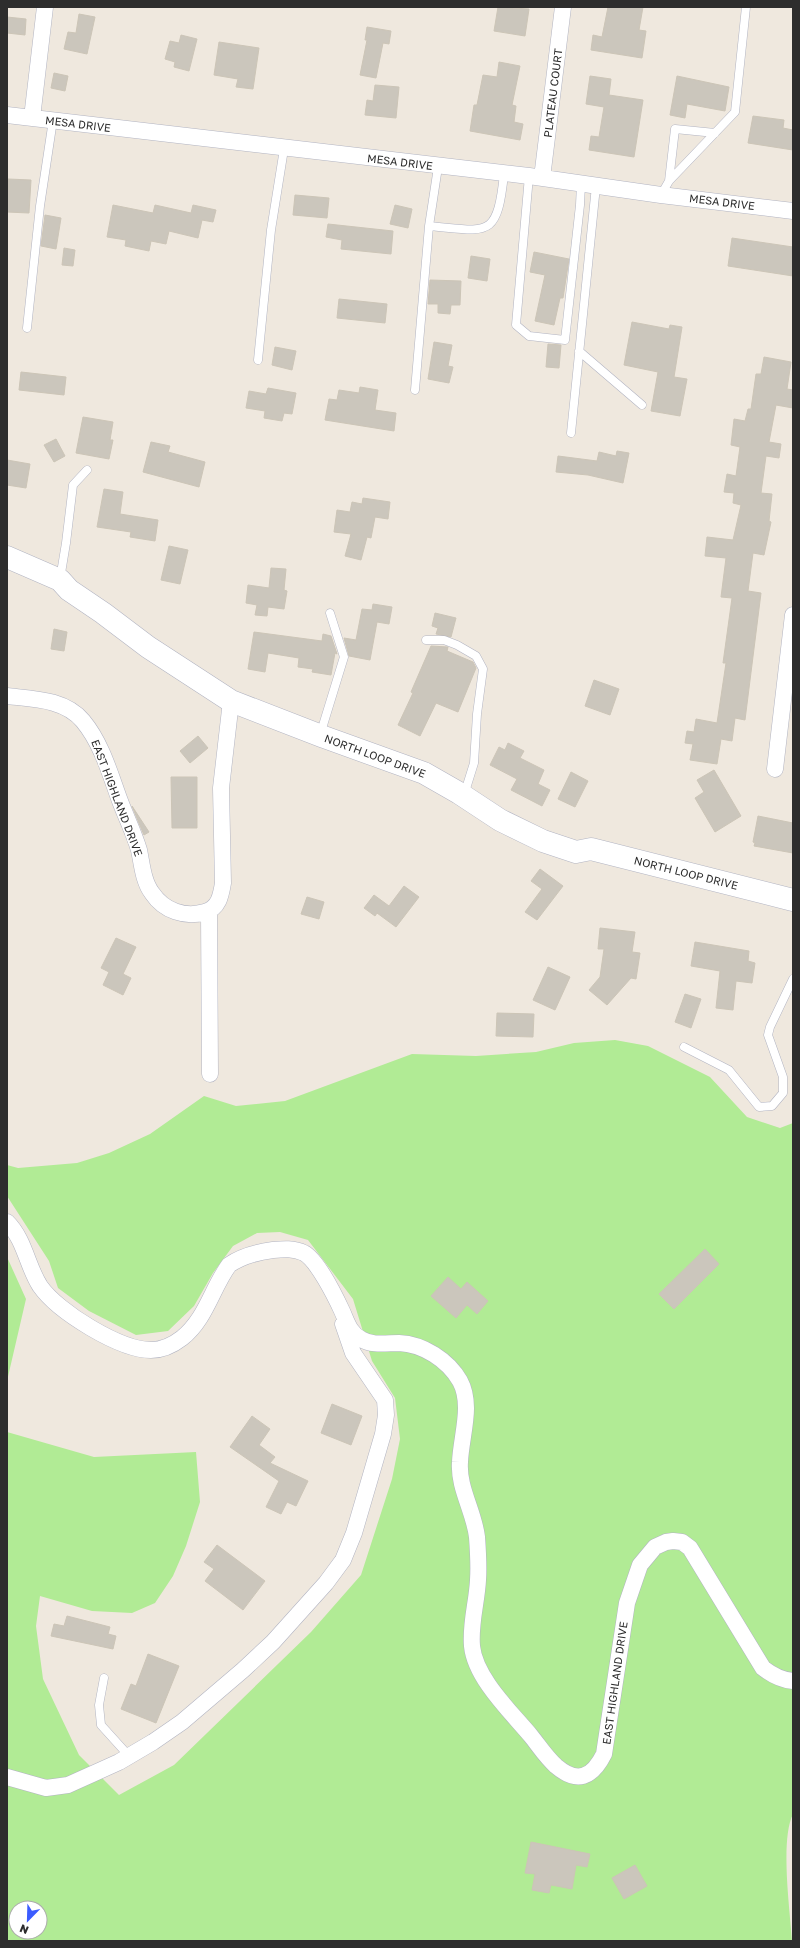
<svg xmlns="http://www.w3.org/2000/svg" width="800" height="1948" viewBox="0 0 800 1948" font-family="'Golos Text',sans-serif">
  <style>
    .green { fill: #b1eb95; fill-rule: evenodd }
    .building { fill: #cbc6bc; stroke: #ccc5b7 }
    .lines { fill: none; stroke-linecap: round; stroke-linejoin: round }
    .lane-casing { stroke: #b2b4c2; stroke-width: 9 }
    .street-casing { stroke: #b2b4c2; stroke-width: 17 }
    .secondary-casing { stroke: #b2b4c2; stroke-width: 23 }
    .lane { stroke: #fff; stroke-width: 8 }
    .street { stroke: #fff; stroke-width: 16 }
    .secondary { stroke: #fff; stroke-width: 22 }
    .labels { text-anchor: middle; stroke-width: 3; stroke-linejoin: round; paint-order: stroke }
    .street-label { font-size: 11px; fill: #2d2d2d; stroke: #fff }
  </style>
  <rect width="100%" height="100%" fill="#efe8de"/>
  <path class="green" d="M615,1040l33,6 62,31 37,40 33,11 13,-5v691c-13,26 -3,96 -1,127h-785v-509l87,25 102,-5 4,50 -14,44 -13,30 -18,27 -23,10 -40,-2 -52,-15 -4,30 7,53 36,76 40,40 55,-30 137,-133 50,-57 31,-96 8,-40 -5,-41 -23,-37 -19,-62 -45,-59 -28,-8 -23,1 -24,13 -20,27 -19,33 -26,25 -32,4 -47,-24 -31,-23 -9,-27 -42,-65v-31l11,3 59,-5 32,-10 41,-19 54,-38 32,10 49,-5 127,-47 64,2 60,-4 38,-9zM16,1908h24v24h-24z
    M7,1257l19,42 -19,82z"/>
  <path class="building" d="M498,7l31,2 -4,27 -31,-5z
    M608,7h35l-4,23 7,1 -4,27 -51,-8 2,-15 9,2z
    M79,14l16,3 -8,37 -23,-5 4,-17 8,1z
    M7,17l19,2 -1,16 -18,-2z
    M367,27l24,4 -2,13 -6,-1 -7,35 -16,-3 7,-35h-2z
    M181,35l16,4 -8,32 -15,-4 1,-5 -10,-3 5,-18 9,2z
    M219,42l40,6 -6,41 -17,-2 2,-8 -24,-4z
    M499,62l21,4 -8,39 4,1 -2,16 9,2 -3,16 -50,-9 4,-26h3l6,-30 14,2z
    M54,73l14,3 -3,15 -14,-3z
    M590,76l21,3 -2,16 34,5 -9,57 -45,-7 2,-14 8,1 5,-30 -18,-3z
    M677,76l52,11 -4,24 -38,-7 -2,14 -15,-3z
    M375,85l24,2 -3,31 -31,-3 2,-15 6,1z
    M753,116l31,4 -1,8 10,2v20l-45,-7z
    M8,179l23,1 -2,33 -22,-1z
    M295,195l34,3 -2,20 -34,-3z
    M113,205l40,8 2,-8 36,8 2,-8 23,5 -3,12 -11,-2 -4,18 -29,-7 -3,13 -15,-3 -2,10 -24,-5 1,-6 -19,-3z
    M395,205l17,4 -4,19 -18,-4z
    M45,215l16,3 -5,31 -15,-3z
    M328,224l65,7 -2,23 -50,-5 1,-9 -16,-3z
    M732,238l61,9v29l-65,-10z
    M64,248l11,2 -2,16 -11,-1z
    M534,252l35,7 -6,39h-3l-6,27 -19,-4 10,-46 -15,-3z
    M471,256l19,3 -3,22 -19,-3z
    M430,280l31,1 -1,24h-9l-1,9 -12,-1v-9h-10z
    M339,299l48,5 -2,19 -48,-5z
    M632,322l37,7 1,-4 12,2 -8,50 13,2 -7,37 -29,-5 7,-39 -34,-7z
    M434,342l18,3 -4,21 5,1 -4,16 -21,-4z
    M548,344l13,1 -2,23 -13,-1z
    M275,347l21,4 -4,19 -20,-5z
    M764,357l27,5 -4,27 6,1v18l-17,-3 -7,37 12,2 -2,14 -13,-2 -5,37 11,1 -3,27 2,1 -7,33 -11,-2 -5,38 13,2 -16,127 -10,-2 -3,23 -11,-2 -4,25 -27,-4 3,-16 -8,-1 2,-12 7,1 2,-13 21,4 9,-60h-3l9,-65 -11,-1 5,-39 -21,-2 2,-19 26,3 8,-35 -8,-2 1,-10 -10,-1 3,-18 9,2 4,-29 -9,-2 3,-26 11,2 3,-12h3l5,-35h5z
    M21,372l45,5 -2,18 -45,-5z
    M360,387l18,3 -3,20 21,3 -2,18 -69,-11 4,-21 8,1 2,-10 20,3z
    M268,388l28,5 -4,21 -8,-1 -2,8 -18,-3 1,-7 -19,-3 3,-17 17,3z
    M83,417l30,5 -3,18h3l-4,19 -33,-6z
    M56,439l9,17 -11,6 -10,-17z
    M151,442l19,4 -2,6 37,10 -6,25 -56,-15z
    M617,451l12,2 -6,30 -35,-8 -32,-3 2,-16 39,5 2,-9 17,4z
    M7,460l23,4 -4,24 -19,-3z
    M104,489l19,3 -3,22 38,6 -3,21 -25,-4 1,-5 -34,-5z
    M363,498l27,4 -2,17 -13,-2 -4,21 -4,-1 -6,23 -16,-4 6,-22 -17,-2 3,-22 13,2 2,-10 10,2z
    M169,546l19,4 -8,34 -19,-4z
    M271,568l15,1 -2,21 3,1 -3,18 -16,-2 -1,9 -12,-1 2,-10 -11,-2 2,-18 21,3z
    M373,604l19,3 -3,17 -12,-2 -7,38 -21,-4 -5,-18 12,2 6,-31 10,1z
    M435,613l21,5 -5,19 -15,-3 2,-6 -6,-2z
    M54,629l13,3 -3,19 -13,-2z
    M254,632l68,9 1,-7 8,2 6,18 -2,-1 -4,22 -19,-3 1,-3 -15,-2 1,-9 -31,-5 -3,19 -17,-3z
    M431,646l17,1 -1,4 26,11 3,6 -18,44 -22,-9 -16,33 -22,-11 15,-32 -2,-1z
    M594,680l25,9 -9,26 -25,-9z
    M198,736l10,12 -18,15 -10,-12z
    M508,743l16,8 -4,7 24,12 -6,14 12,6 -8,16 -31,-16 6,-11 -27,-14 9,-18 6,3z
    M714,770l27,46 -26,16 -20,-34 9,-6 -7,-12z
    M571,772l17,9 -13,26 -17,-8z
    M171,777h26v51h-25z
    M132,806l17,26 -5,3 -3,-7z
    M758,816l35,7v30l-39,-7 1,-3 -2,-1z
    M540,869l23,17 -26,34 -12,-8 17,-23 -11,-8z
    M404,886l15,11 -23,30 -19,-14 -2,3 -11,-8 10,-13 15,11z
    M307,897l17,5 -5,17 -18,-5z
    M600,928l35,4 -3,20 8,1 -4,26 -5,-1 -24,27 -18,-15 11,-13 4,-28h-6z
    M116,938l20,9 -13,27 8,4 -8,17 -20,-10 6,-13 -8,-4z
    M695,942l54,9 -1,10 7,2 -3,20 -16,-2 -3,29 -17,-2 4,-37 -29,-5z
    M548,967l22,10 -15,33 -22,-10z
    M685,994l16,5 -10,29 -16,-6z
    M497,1013l37,1 -1,23 -37,-1z
    M705,1249l14,15 -45,45 -15,-15z
    M448,1277l13,12 6,-7 21,19 -11,13 -10,-9 -11,13 -25,-22z
    M332,1404l30,12 -11,29 -30,-12z
    M252,1416l18,13 -11,16 16,12 -5,6 38,18 -12,25 -9,-4 -6,12 -15,-7 13,-26 -49,-34z
    M217,1545l48,36 -22,29 -38,-29 9,-12 -10,-7z
    M67,1616l43,11 -2,7 8,2 -3,13 -62,-13 3,-12 10,2z
    M148,1654l31,12 -23,57 -35,-14 10,-25 5,2z
    M531,1842l59,12 -3,13 -11,-2 -4,24 -21,-4 -2,8 -17,-3 3,-16 -10,-1z
    M635,1865l12,21 -23,13 -12,-21z"/>
  <g class="lines">
    <g class="lane-casing">
      <path id="lane" d="M529,176l-13,149 13,11 36,4 15,-135 1,-21
        M669,181l6,-52 40,4
        M661,195l8,-14 66,-69 11,-105
        M429,226c59,5 68,14 75,-52
        M27,328l13,-122 13,-86
        M579,351l63,54
        M258,360l13,-130 13,-81
        M415,390l14,-164 9,-59
        M571,433l25,-247
        M60,579l6,-36 7,-58 14,-15
        M426,640h18l13,5 19,11 7,13 -6,45 -3,49 -10,32
        M320,735l24,-78 -14,-44
        M684,1047l45,23 30,37 13,-1 11,-13v-16l-15,-42 2,-8 23,-48
        M104,1678l-5,27 2,20 28,31"/>
    </g>
    <g class="street-casing">
      <path id="street" d="M7,115l522,61 132,19 132,16
        M32,118l13,-111
        M542,178l21,-171
        M7,696c26,3 58,3 76,25 19,23 27,53 37,80 6,16 14,32 19,49 3,14 4,31 13,43 12,18 33,25 53,19 14,-4 16,-17 18,-29l-2,-95 10,-87
        M775,769l18,-154
        M209,911l1,163
        M7,1222c18,18 20,44 33,64 18,26 80,64 111,64 11,0 22,-5 31,-12 24,-19 30,-50 47,-73 13,-9 29,-13 44,-15 10,-1 21,-2 31,3 13,7 31,43 38,58 5,11 7,21 19,28 11,7 26,4 38,4 24,1 49,17 61,38 13,24 1,55 0,81 -2,26 14,49 17,75 1,14 2,29 1,43 -1,22 -8,43 -6,66 3,32 39,66 59,90 8,10 15,21 25,30 21,18 36,12 48,-12l23,-151 13,-38 15,-18 11,-5 7,-1 9,1 8,6 73,120c9,7 18,12 30,13
        M7,1777l39,11 22,-3 51,-23 34,-20 29,-20 61,-52 30,-28 53,-59 17,-23 11,-27 29,-99 3,-19 -1,-15 -32,-47 -10,-29"/>
    </g>
    <g class="secondary-casing">
      <path id="secondary" d="M7,557l53,23 9,10 34,23 45,34 83,54 93,36 100,36 35,20 41,27 43,21 33,11 15,-3 202,51"/>
    </g>
    <use href="#lane" class="lane"/>
    <use href="#street" class="street"/>
    <use href="#secondary" class="secondary"/>
  </g>
  <g class="labels">
    <g class="street-label">
      <text transform="translate(553 93) rotate(-83)" y="4">PLATEAU COURT</text>
      <text transform="translate(78 124) rotate(7)" y="4">MESA DRIVE</text>
      <text transform="translate(400 162) rotate(7)" y="4">MESA DRIVE</text>
      <text transform="translate(722 202) rotate(7)" y="4">MESA DRIVE</text>
      <text transform="translate(375 756) rotate(20)" y="4">NORTH LOOP DRIVE</text>
      <text transform="translate(117 798) rotate(69)" y="4">EAST HIGHLAND DRIVE</text>
      <text transform="translate(686 873) rotate(14)" y="4">NORTH LOOP DRIVE</text>
      <text transform="translate(615 1683) rotate(-82)" y="4">EAST HIGHLAND DRIVE</text>
    </g>
  </g>
  <rect width="800" height="1948" fill="none" stroke="#2d2d2d" stroke-width="16"/>
  <g transform="translate(28 1920) rotate(203)"><circle r="19" fill="#ffffff" stroke="#ababab"/>
  <path d="M0-3L7 15L0 10L-7 15Z" fill="#3b5cff"/>
  <text y="-6" font-size="11" font-weight="bold" text-anchor="middle" fill="#2d2d2d">N</text>
  </g>
</svg>
